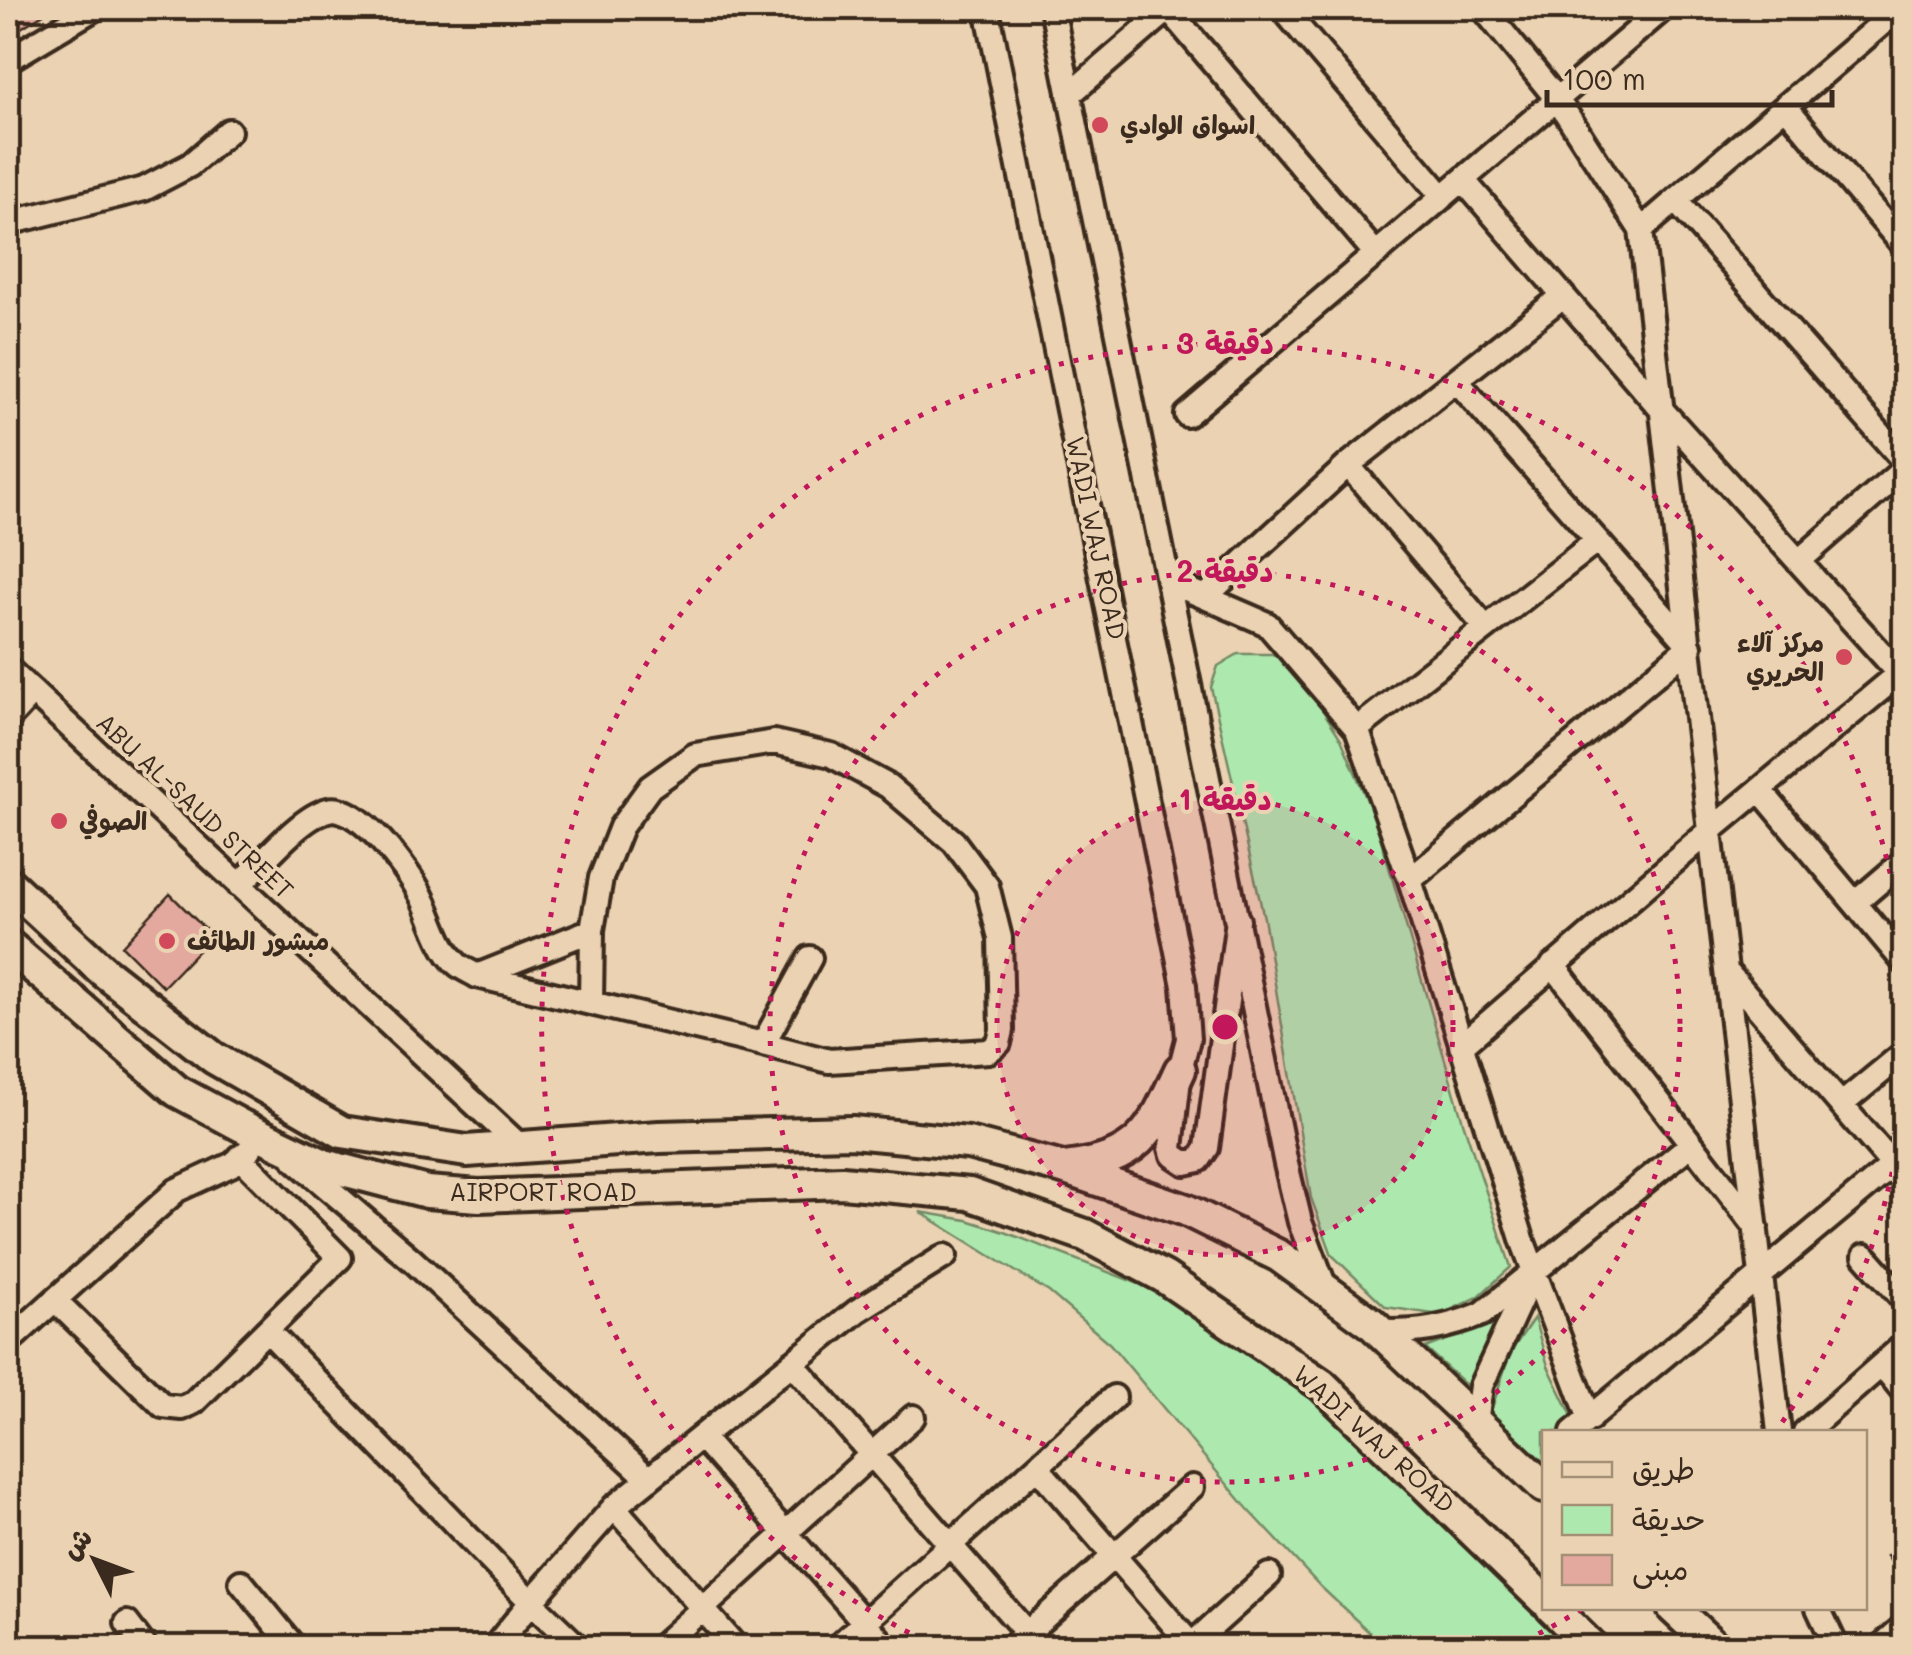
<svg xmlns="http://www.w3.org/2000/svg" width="1912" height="1655" viewBox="0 0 1912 1655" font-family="Mali,'Playpen Sans Arabic',sans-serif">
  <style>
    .green { fill: #ade9af; stroke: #748a66; stroke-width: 2.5 }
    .building { fill: #e3a99f; stroke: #3b2a1e; stroke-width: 2.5 }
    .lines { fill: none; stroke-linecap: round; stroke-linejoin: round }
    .minor-casing { stroke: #3b2a1e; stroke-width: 30 }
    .major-casing { stroke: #3b2a1e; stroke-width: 38 }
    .minor { stroke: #ead2b2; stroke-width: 22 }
    .major { stroke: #ead2b2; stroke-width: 30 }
    .ring { fill: none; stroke: #c2185b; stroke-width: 5; stroke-dasharray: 5 10 }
    .poi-dot { fill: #d1495b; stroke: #ead2b2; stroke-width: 4 }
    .labels { text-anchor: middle; stroke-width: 8; stroke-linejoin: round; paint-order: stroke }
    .poi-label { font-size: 25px; font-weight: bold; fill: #3b2a1e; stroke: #ead2b2; text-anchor: start }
    .street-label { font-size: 25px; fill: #3b2a1e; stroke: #ead2b2 }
    .centre { fill: #c2185b; stroke: #ead2b2; stroke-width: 5 }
    .ring-label { font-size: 30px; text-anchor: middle; font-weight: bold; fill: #c2185b; stroke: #ead2b2; stroke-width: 8; stroke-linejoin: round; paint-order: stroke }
  </style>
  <rect width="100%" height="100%" fill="#ead2b2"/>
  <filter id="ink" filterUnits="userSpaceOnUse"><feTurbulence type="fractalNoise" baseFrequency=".01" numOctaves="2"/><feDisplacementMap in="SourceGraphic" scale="20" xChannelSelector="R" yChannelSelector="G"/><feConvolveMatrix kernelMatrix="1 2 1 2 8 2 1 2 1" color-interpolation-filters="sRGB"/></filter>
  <g filter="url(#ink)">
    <path class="green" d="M1238,654h34l22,11 47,74 34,80 88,303 48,145 -33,30 -38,18 -54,-8 -54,-52 -21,-57 -47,-280 -53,-231 7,-21z
      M920,1212l47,8 38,12 134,52 52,26 107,71 272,266h-185l-65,-61 -73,-78 -137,-164 -61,-52z
      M1515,1308l-28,38 -19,41 -43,-39 45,-17z
      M1534,1318l14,48 27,56 -2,10h-29v36l-54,-54 20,-61z"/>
    <path class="building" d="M8,8h45l-45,28z
      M170,894l42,42 -49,51 -41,-41z
      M1904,1543v37l-17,-24z"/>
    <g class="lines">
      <g class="minor-casing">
        <path id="minor" d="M987,8l197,978 4,53 -8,31 -9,78 2,7 12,8 14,-3 8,-12 31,-228
          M1052,8l234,1156 14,58 26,68
          M1282,8l161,189
          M1483,8l74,91 84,131 138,1202
          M1168,9l208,245
          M8,60l87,-52
          M1069,95l101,-87
          M1786,107l118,139
          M1463,180l198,229 239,265
          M1676,201l228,260
          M8,223l136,-34 46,-24 39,-34
          M1641,230l259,-222
          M1187,415l477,-407
          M1348,465l138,163
          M1799,561l105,-92
          M1170,582l97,42 90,105 53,151 113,362 67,177
          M1205,597l143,-132 215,-169
          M8,669l513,478
          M8,719l25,-27
          M1357,729l240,-188
          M1760,790l144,172
          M1410,880l280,-234 -234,-266
          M239,885c22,-20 61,-68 89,-75 30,-8 81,61 93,85 11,21 18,53 36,69 5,5 14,8 20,12l286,68 47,-86
          M1855,903l49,-42
          M1553,965l203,262
          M1727,972l177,206
          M477,976l115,-46
          M591,1003l1,-73 9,-52 20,-51 29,-40 45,-32 79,-13 57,13 57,31 66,56 33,44 13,52 2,92 -3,13 -10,8 -160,10 -66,-17
          M1461,1046l250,-216 193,-160
          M1842,1104l62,-51
          M295,1160l116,99 238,220
          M1865,1256l39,44
          M56,1301l107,105 19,2 12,-6 146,-144 -100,-101
          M267,1330l264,272 83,-95 243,-196 88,-55
          M1381,1332c37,1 66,-4 101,-18l208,-169
          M8,1342l169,-152 56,-26 17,-15
          M792,1363l248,285
          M1882,1365l22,27
          M1476,1423l5,-37 52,-113
          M1573,1432l320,-267
          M1805,1432l99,-87
          M701,1437l186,211
          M1037,1467l157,181
          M614,1507l123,141
          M241,1582l54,66
          M1818,1608l19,40
          M127,1623l19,25
          M494,1648l37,-46 48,46
          M659,1648l254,-231
          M836,1648l278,-251
          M1010,1648l182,-161
          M1188,1648l81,-73
          M1879,1648l25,-22"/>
      </g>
      <g class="major-casing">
        <path id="major" d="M8,883l95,88 111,87 128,74 125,19 192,-14 193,-5 116,11 95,25 123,42 93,46 92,67 173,164
          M8,945l169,146 65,35 82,39 103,27 52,4 363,-14 127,12 116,41 79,42 158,108 222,215
          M1065,1168c75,-9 86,-35 115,-98
          M1552,1608l41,40
          M1673,1608l43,40"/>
      </g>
      <use href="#minor" class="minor"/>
      <use href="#major" class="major"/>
    </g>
  </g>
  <circle cx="1225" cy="1027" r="228" fill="#c2185b" fill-opacity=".12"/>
  <g class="ring">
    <circle cx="1225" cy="1027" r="228"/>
    <circle cx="1225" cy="1027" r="455"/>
    <path d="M1904 1098A683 683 0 0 1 1778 1428M1582 1609A683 683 0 0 1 1514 1646M936 1646A683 683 0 1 1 1904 956"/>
  </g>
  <g class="poi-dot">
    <circle cx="1100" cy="125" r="10"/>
    <circle cx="1844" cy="657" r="10"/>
    <circle cx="59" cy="821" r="10"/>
    <circle cx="167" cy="941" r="10"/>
  </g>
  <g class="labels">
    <g class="poi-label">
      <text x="1120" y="134">اسواق الوادي</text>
      <text x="1824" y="652" text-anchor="end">مركز آلاء<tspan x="1824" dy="29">الحريري</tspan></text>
      <text x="79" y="830">الصوفي</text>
      <text x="187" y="950">مبشور الطائف</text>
    </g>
    <g class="street-label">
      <text transform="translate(1096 538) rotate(78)" y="9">WADI WAJ ROAD</text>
      <text transform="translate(195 806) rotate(43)" y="9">ABU AL-SAUD STREET</text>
      <text x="543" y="1201">AIRPORT ROAD</text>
      <text transform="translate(1374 1439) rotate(42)" y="9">WADI WAJ ROAD</text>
    </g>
  </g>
  <circle cx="1225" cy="1027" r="15" class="centre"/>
  <g class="ring-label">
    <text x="1225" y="354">3 دقيقة</text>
    <text x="1225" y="582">2 دقيقة</text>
    <text x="1225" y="810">1 دقيقة</text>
  </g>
  <rect width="1912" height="1655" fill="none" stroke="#ead2b2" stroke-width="40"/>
  <rect x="20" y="20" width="1872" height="1615" fill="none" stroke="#3b2a1e" stroke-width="4" filter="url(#ink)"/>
  <rect x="1542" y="1430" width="325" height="180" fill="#ead2b2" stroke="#a48f77" stroke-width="2.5"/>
  <rect x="1562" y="1462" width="50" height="15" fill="#ead2b2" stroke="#a48f77" stroke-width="2.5"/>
  <text x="1632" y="1480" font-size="30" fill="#3b2a1e">طريق</text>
  <rect x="1562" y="1505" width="50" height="30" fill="#ade9af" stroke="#a48f77" stroke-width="2.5"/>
  <text x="1632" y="1530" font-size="30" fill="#3b2a1e">حديقة</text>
  <rect x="1562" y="1555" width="50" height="30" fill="#e3a99f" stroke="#a48f77" stroke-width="2.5"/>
  <text x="1632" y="1580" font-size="30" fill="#3b2a1e">مبنى</text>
  <g transform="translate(95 1560) rotate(312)" stroke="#ead2b2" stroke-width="8" paint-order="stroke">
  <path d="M0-8L18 38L0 25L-18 38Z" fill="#3b2a1e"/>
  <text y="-15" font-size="28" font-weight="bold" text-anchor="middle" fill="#3b2a1e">ش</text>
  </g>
  <path d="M1547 90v15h285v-15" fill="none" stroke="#3b2a1e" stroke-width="5"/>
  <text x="1562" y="90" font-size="30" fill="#3b2a1e" stroke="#ead2b2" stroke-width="8" paint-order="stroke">100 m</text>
</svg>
